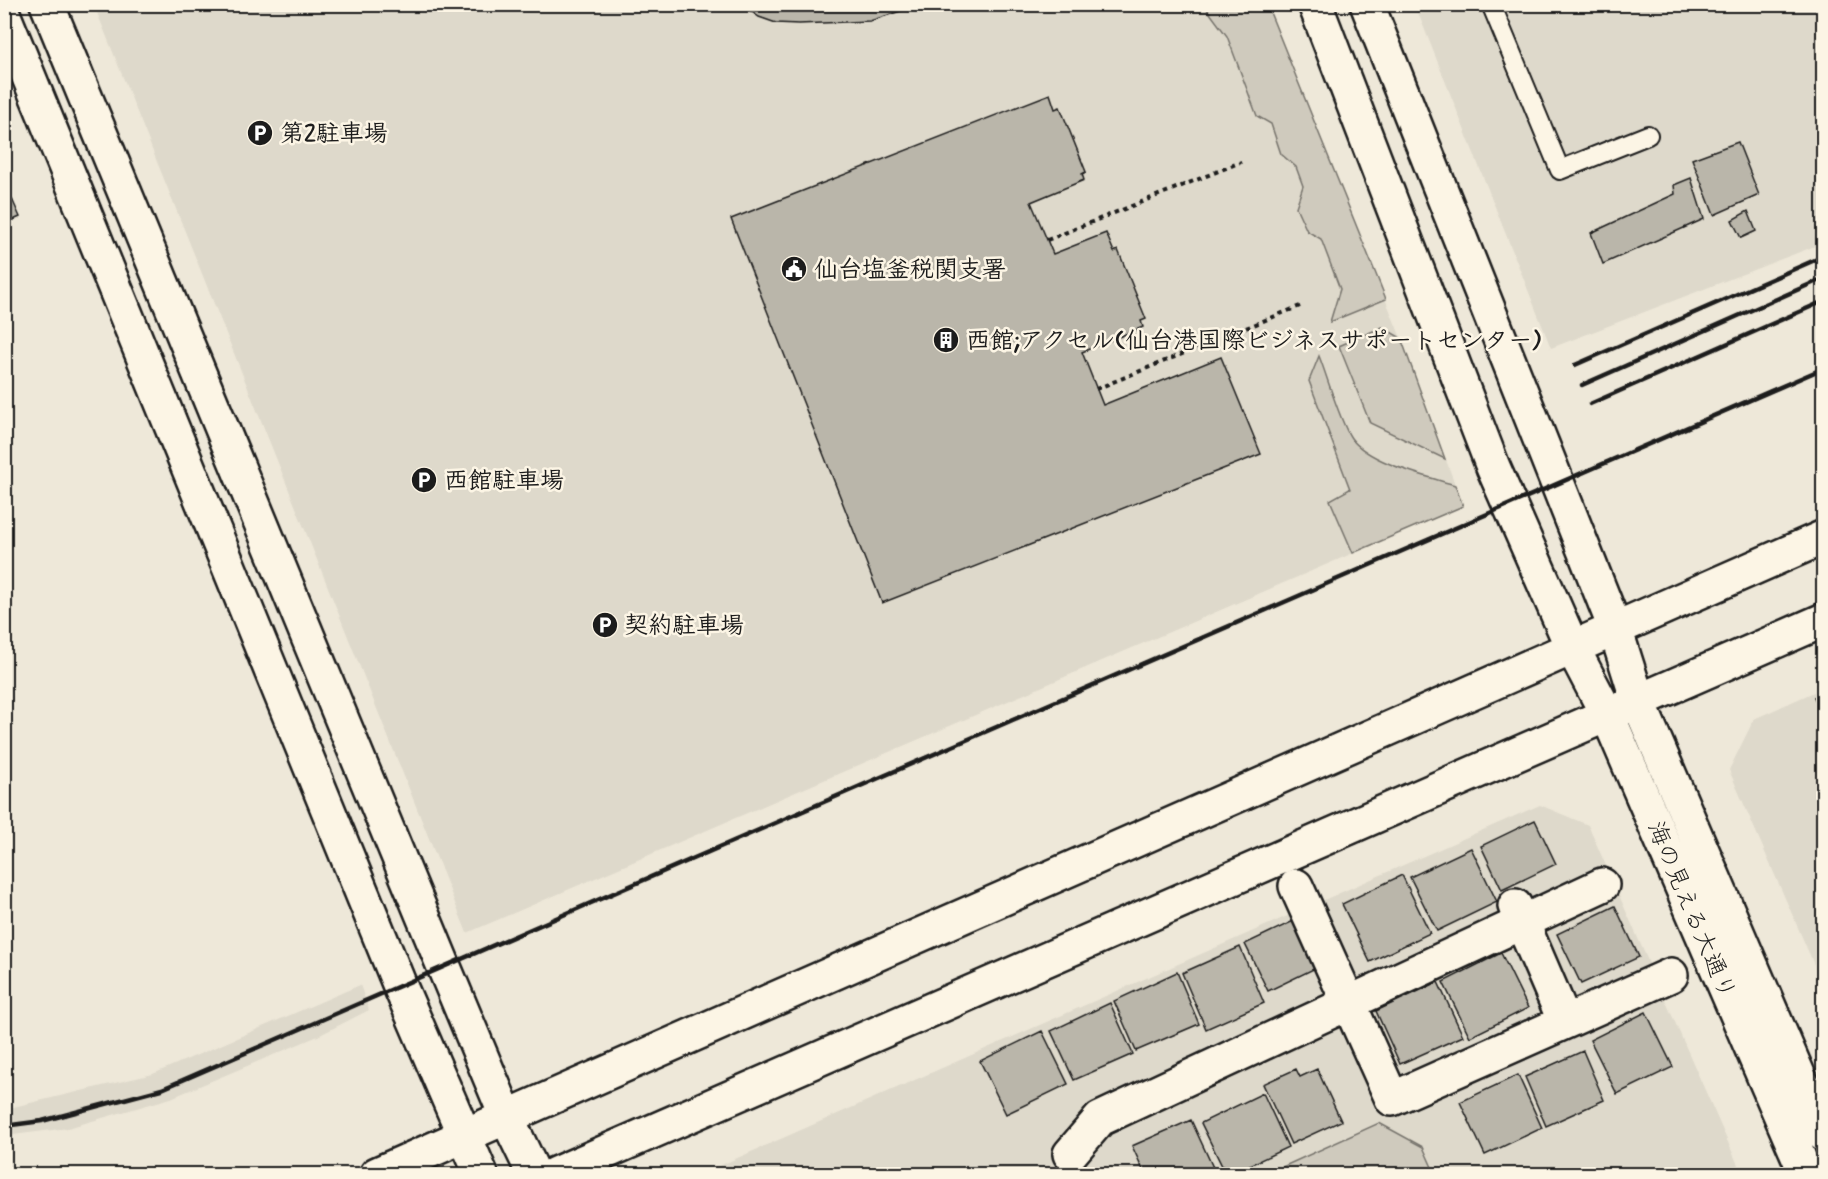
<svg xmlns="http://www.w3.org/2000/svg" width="1828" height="1179" viewBox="0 0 1828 1179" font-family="Mynerve,'Klee One',sans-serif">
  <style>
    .built { fill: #ded9cb }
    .green { fill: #cfcabd; stroke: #76736c; stroke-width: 1.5 }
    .building { fill: #bab6aa; stroke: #1c1c1c; stroke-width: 1.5 }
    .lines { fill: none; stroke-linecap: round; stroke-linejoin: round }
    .lane-casing { stroke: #1c1c1c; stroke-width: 22 }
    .street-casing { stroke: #1c1c1c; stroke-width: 38 }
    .secondary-casing { stroke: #1c1c1c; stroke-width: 38 }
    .path { stroke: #1c1c1c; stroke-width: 4; stroke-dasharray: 4.5 4.5; stroke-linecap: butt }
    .lane { stroke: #fcf5e5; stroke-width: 18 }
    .street { stroke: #fcf5e5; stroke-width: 33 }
    .secondary { stroke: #fcf5e5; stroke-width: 33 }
    .rail { stroke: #1c1c1c; stroke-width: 4.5 }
    .labels { text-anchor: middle; stroke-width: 5; stroke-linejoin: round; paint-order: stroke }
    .poi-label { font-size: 24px; font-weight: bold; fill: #1c1c1c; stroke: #fcf5e5; text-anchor: start }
    .street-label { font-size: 24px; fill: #1c1c1c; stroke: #fcf5e5 }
  </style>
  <rect width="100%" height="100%" fill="#eee8d9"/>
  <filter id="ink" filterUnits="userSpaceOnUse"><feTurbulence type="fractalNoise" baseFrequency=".0167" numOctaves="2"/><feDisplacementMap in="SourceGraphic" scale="12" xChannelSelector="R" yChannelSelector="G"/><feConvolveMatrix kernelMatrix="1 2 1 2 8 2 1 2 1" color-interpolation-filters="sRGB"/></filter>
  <g filter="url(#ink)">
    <path class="built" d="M94,5h1173l134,333 62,168 -996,427z
      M1415,5h408v238l-272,105z
      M1823,688v297l-94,-215 25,-51z
      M1540,805l48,20 154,349h-1041z
      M360,985l9,25 -51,26 -147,62 -103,30 -63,8v-27l148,-35z"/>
    <path class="green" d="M1204,5h63l119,294 -56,23 10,-33 -19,-50 -14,-8 -11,-24 7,-21 -7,-19 -15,-13 -10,-30 -14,-8 -30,-80z
      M1382,327l19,11 44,121 -75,-36 -31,-77z
      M1319,356c8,20 21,66 32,82 18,25 75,38 104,47l8,21 -110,47 -23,-53 20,-11 -41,-108z
      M1379,1123l44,24 12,27h-168z"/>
    <path class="building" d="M741,4h181l-52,17 -71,3 -23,-1 -17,-6z
      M1050,94l5,15 5,-2 26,65 -4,2 2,6 -53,22 22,52 53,-21 8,19 4,-2 28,69 -5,2 2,6 -61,25 21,53 118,-48 40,97 -379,149 -151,-384z
      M1738,142l21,53 -45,20 -22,-56z
      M1691,178l13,41 -101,45 -12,-31 84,-39 -1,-9z
      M4,181l16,36 -16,7z
      M1748,211l8,20 -15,7 -9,-18z
      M1824,693v26l-10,-22z
      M1535,820l21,44 -54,26 -21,-44z
      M1471,848l26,54 -60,29 -27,-54z
      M1402,875l28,58 -60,29 -28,-58z
      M1615,906l24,51 -58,27 -24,-50z
      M1302,917l22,47 -56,27 -23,-47z
      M1240,947l24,56 -58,26 -24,-56z
      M1501,953l27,55 -58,29 -27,-55z
      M1177,972l22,52 -63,27 -22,-50z
      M1438,982l25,54 -63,28 -24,-53z
      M1110,1003l23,51 -59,26 -23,-49z
      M1646,1012l27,55 -56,27 -27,-54z
      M1042,1031l26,53 -62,30 -26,-53z
      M1583,1051l21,49 -58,26 -21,-49z
      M1296,1069l4,8 17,-8 24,52 -50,23 -28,-60z
      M1518,1075l24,53 -57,27 -25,-53z
      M1263,1093l25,54 -57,27h-5l-25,-51z
      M1191,1120l25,54h-71l-13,-28z"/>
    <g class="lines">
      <g class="lane-casing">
        <path id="lane" d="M1491,4l69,166 88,-35"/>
      </g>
      <g class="street-casing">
        <path id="street" d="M1296,886l96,213 279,-124
          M1515,906l50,116
          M1070,1154l30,-35 502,-234"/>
      </g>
      <g class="secondary-casing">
        <path id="secondary" d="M47,4l397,963 63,151 27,56
          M1315,4l178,463 79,180 36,69 198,458
          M1367,4l248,624 23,73 186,434
          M4,16l396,970 81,188
          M377,1174l1447,-637
          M555,1174l1269,-554"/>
      </g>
      <path class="path" d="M1047,240l194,-78
        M1096,389l204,-83"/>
      <use href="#lane" class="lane"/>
      <use href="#street" class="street"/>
      <use href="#secondary" class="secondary"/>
      <path class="rail" d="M1575,365l249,-109
        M1582,385l242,-107
        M1590,404l234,-103
        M4,1126l38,-5 120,-32 1662,-721"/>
    </g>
  </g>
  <defs>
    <g id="parking-disc" transform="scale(1.35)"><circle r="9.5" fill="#1c1c1c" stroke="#fcf5e5"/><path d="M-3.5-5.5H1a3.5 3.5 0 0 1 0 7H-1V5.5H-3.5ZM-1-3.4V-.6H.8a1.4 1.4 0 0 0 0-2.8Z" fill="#fff"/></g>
    <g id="civic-disc" transform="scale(1.35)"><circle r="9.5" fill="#1c1c1c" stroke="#fcf5e5"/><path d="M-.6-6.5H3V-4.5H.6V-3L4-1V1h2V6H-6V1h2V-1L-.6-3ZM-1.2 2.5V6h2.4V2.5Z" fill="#fff"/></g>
    <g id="building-disc" transform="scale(1.35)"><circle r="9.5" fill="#1c1c1c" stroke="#fcf5e5"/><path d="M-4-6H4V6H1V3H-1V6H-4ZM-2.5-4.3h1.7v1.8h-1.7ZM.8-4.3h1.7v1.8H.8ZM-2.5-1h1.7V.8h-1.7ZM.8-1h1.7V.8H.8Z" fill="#fff"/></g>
  </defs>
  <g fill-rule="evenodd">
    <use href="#parking-disc" x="260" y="133"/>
    <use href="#civic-disc" x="794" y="269"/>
    <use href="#building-disc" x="946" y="340"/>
    <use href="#parking-disc" x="424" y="480"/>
    <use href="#parking-disc" x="605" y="625"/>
  </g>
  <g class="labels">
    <g class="poi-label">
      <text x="280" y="141">第2駐車場</text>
      <text x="814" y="277">仙台塩釜税関支署</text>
      <text x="966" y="348">西館;アクセル(仙台港国際ビジネスサポートセンター)</text>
      <text x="444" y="488">西館駐車場</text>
      <text x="624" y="633">契約駐車場</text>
    </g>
    <g class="street-label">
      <text transform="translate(1692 910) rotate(67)" y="8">海の見える大通り</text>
    </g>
  </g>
  <rect width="1828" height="1179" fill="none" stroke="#fcf5e5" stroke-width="24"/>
  <rect x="12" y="12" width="1804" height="1155" fill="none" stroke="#1c1c1c" stroke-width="2" filter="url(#ink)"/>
</svg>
